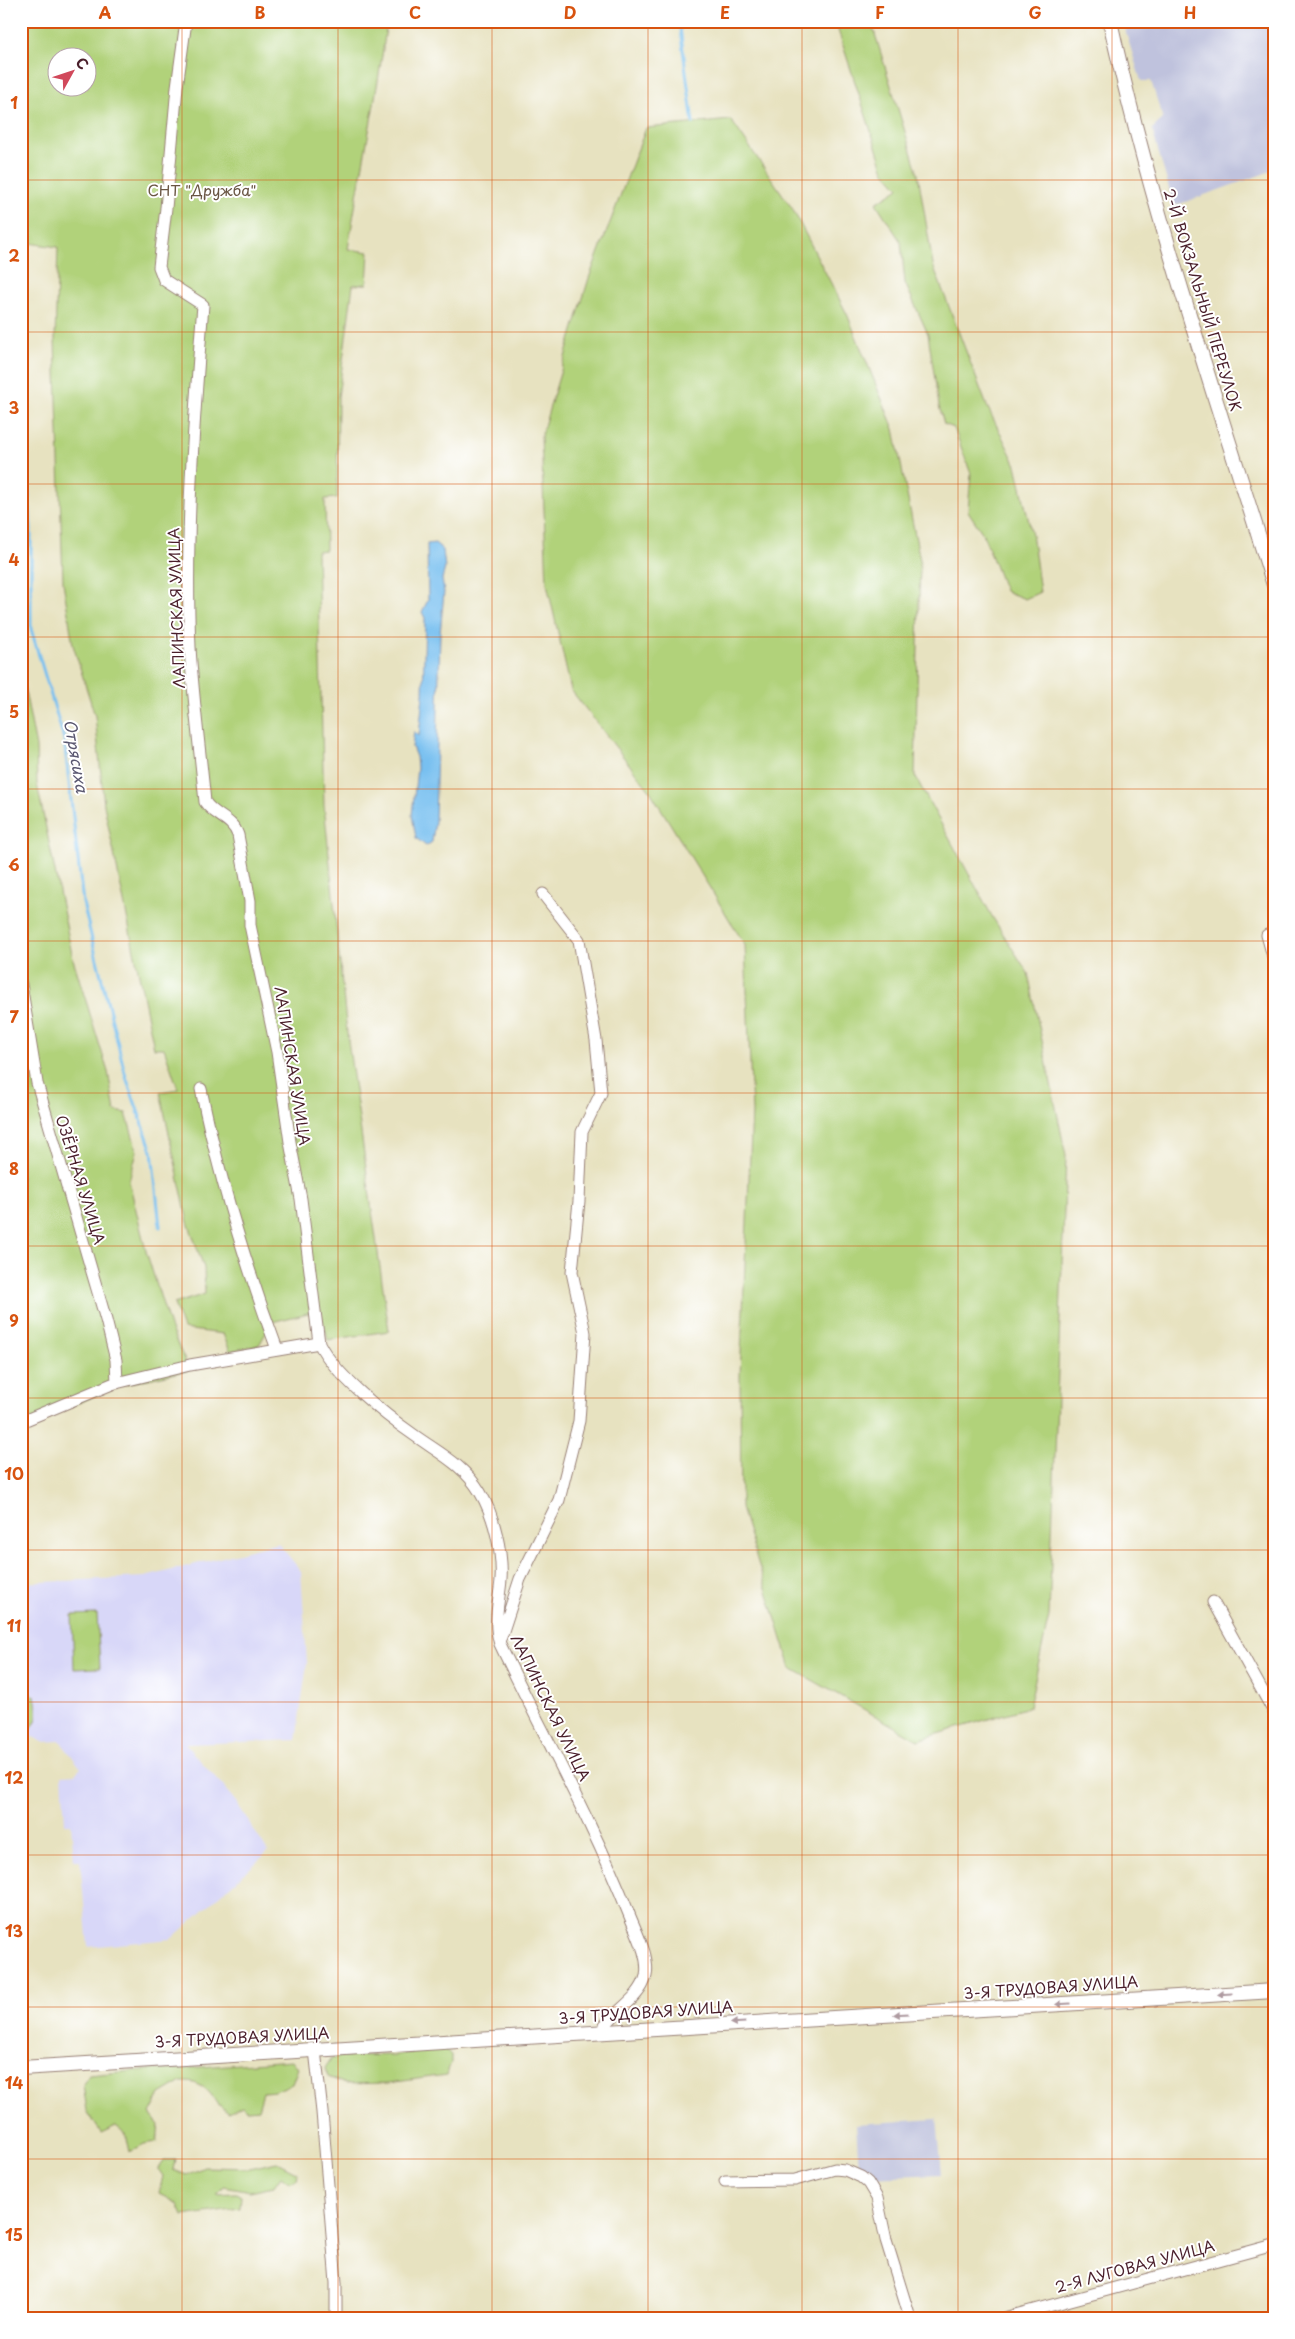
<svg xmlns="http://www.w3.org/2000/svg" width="1295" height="2339" viewBox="0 0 1295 2339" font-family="'Playpen Sans',sans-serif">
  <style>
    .built { fill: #d8d7f8 }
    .industrial { fill: #bfc2dd }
    .green { fill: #b1d27a; stroke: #7e7852; fill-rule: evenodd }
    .water { fill: #78c0f0; stroke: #61708e }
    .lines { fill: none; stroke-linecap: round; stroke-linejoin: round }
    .stream { stroke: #78c0f0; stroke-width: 3 }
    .minor-casing { stroke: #988076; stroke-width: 13 }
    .tertiary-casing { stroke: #988076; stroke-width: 16 }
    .minor { stroke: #fff; stroke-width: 11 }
    .tertiary { stroke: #fff; stroke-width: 14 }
    .oneway { fill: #ae9aa0 }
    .grid { fill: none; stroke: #d8530f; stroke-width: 1; stroke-opacity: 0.55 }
    .labels { text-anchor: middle; stroke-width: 4; stroke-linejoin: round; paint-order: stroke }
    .park-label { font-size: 15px; fill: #695543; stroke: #fff }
    .street-label { font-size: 15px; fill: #4a1f2b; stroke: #fff }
    .water-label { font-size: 16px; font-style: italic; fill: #5a5770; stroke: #fff }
    .neatline { fill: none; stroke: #d8530f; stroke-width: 2 }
    .grid-label { font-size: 16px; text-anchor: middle; font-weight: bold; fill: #d8530f }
  </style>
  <rect width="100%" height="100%" fill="#fff"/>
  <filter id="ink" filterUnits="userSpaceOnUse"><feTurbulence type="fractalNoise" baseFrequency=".02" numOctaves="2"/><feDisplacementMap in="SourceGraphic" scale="10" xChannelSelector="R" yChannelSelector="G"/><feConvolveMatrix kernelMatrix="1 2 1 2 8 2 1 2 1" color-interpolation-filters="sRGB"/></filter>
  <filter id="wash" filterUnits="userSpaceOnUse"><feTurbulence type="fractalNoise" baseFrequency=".0096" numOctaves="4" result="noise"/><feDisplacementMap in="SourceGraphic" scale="20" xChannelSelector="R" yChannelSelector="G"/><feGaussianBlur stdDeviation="1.12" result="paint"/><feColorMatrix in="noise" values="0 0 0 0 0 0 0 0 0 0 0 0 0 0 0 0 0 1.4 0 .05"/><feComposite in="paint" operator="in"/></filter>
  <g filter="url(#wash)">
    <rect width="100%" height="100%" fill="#e7e2c0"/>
    <path class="built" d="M278,1543l23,28 6,92 -11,77 -111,4 48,53 35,55 -97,87 -83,8 -8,-87h-6l-3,-36h-6l-3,-49 13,-1 6,-6 -21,-27 -17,1 -10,-5h-12v-154l124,-6z"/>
    <path class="industrial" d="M1125,21h149v149l-100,36 -22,-77 11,-10 -12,-38h-10l-15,-48z
      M937,2119l5,55 -75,3 -8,-7 -3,-46z"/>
    <path class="green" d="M21,21h366c-10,77 -27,152 -39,228l21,3 -2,32 -14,1 -15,112 -1,101 -12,1 1,51 -9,1 7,254 23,228 42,298 -61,9 -8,-30 -56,14 3,7 -8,14 -29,6 -7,-17 -40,-5 -9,-25 31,-10 -1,-26 -16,-46 -28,-130 18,-3 -14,-41h-10l-50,-243 -9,-89 -22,-71 -10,-63 -8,-242 3,-93 -37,-5zM58,58h30v30h-30z
      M835,21h36l47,153 15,91 54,141 29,59 17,75 7,52 -15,7 -20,-8 -22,-57 -15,-23 3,-37 -17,-46 -10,-4 -5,-18 -11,-72 -23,-51 -4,-41 -25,-39 23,-15 -15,-17z
      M731,120l61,88 55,106 47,115 26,131 -5,216 78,142 35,55 38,183 -17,460 -20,91 -111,33 -127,-72 -50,-160 -1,-133 12,-263 -7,-167 -95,-154 -79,-101 -24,-106 -6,-148 48,-158 57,-150z
      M21,670l15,77 1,37 36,175 35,113 7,39 11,2 11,38 -8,30 17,70 24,76 19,43 -68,15 -100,42z
      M97,1614l3,54 -26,1 -2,-54z
      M21,1690h8l6,6c3,15 6,34 -14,34z
      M444,2048l7,7v8l-5,12 -57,8 -43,1 -18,-7 -3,-9 6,-9 11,-3 53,-1z
      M292,2060l6,8 -6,16 -17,7 -12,1 -5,17 -11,1 -5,-4 -13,7c-13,-7 -17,-23 -30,-28 -5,-3 -12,-3 -17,-3l-22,13 -10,19 9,11 -2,17 -13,2 -14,8 -4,-18 -10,-8 -15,7 -14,-22 -4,-27 6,-9 53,-5 34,-1z
      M164,2160h11l-2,10 14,5 17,-8 46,1 27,-6 21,11 -1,6 -7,4 -9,-7 -7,10 -24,5 -26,-5 -7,8 19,-1 5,3 -1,12 -57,8 -5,-12 -19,-11 4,-17 -5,-7z"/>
    <path class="water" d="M435,543l8,7 2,18 -3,11 2,13 -4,42 -5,187 -3,21 -6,4 -10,-8 -4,-23 5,-47 -1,-11 -4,-10 2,-16 5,5 4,-41 2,-77 -3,-6 6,-12 -1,-56z"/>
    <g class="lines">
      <path class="stream" d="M679,21l14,102
        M21,284l2,2 -2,95 10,147v101l33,110 19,164 43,174 26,74 8,76"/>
    </g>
  </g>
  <g filter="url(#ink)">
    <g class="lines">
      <g class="minor-casing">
        <path id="minor" d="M186,21l-9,66 -11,121 -7,59 5,13 39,25c-9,113 -18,227 -13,342 3,51 10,103 15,155 9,14 27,16 33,33l12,66v24l27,127 13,90 11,57 18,144c15,31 66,72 95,92 25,18 50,30 66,57 14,23 23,61 21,88 -2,22 -8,42 -1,64 43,90 92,177 129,270 7,18 21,43 17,62 -5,21 -28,33 -41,49l-1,6
          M1267,935l7,25
          M21,984l16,99 69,237 10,40 1,23
          M201,1089c18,89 44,174 76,260
          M21,1422l91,-38 78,-19 129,-22
          M1213,1602l61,110
          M501,1637l19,-58 39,-79 20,-79 6,-88 -13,-61 7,-71 3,-69 19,-39 -5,-53 -17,-100 -36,-46
          M315,2050l7,62 14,171v35
          M725,2181l70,-1 40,-11 10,1 16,7 7,6 9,15 9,42 24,78
          M1004,2318l270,-73"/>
      </g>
      <g class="tertiary-casing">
        <path id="tertiary" d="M1110,21c42,192 106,377 164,564
          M21,2068l1253,-77"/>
      </g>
      <use href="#minor" class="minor"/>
      <use href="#tertiary" class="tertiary"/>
    </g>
    <defs><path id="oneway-solid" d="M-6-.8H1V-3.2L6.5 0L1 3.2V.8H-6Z" transform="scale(1.25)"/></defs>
    <g class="oneway">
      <use href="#oneway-solid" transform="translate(1225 1994) rotate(176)"/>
      <use href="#oneway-solid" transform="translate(1063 2004) rotate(176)"/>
      <use href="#oneway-solid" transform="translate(901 2014) rotate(177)"/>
      <use href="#oneway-solid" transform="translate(738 2023) rotate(177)"/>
    </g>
  </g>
  <path class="grid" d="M182,21v2297M338,21v2297M492,21v2297M648,21v2297M802,21v2297M958,21v2297M1112,21v2297M21,180h1253M21,332h1253M21,484h1253M21,637h1253M21,789h1253M21,941h1253M21,1093h1253M21,1246h1253M21,1398h1253M21,1550h1253M21,1702h1253M21,1855h1253M21,2007h1253M21,2159h1253"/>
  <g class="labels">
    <g class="park-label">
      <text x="202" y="196">СНТ "Дружба"</text>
    </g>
    <g class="street-label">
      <text transform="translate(1202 300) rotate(73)" y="5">2-Й ВОКЗАЛЬНЫЙ ПЕРЕУЛОК</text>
      <text transform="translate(177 608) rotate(-92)" y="5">ЛАПИНСКАЯ УЛИЦА</text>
      <text transform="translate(292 1066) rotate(81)" y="5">ЛАПИНСКАЯ УЛИЦА</text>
      <text transform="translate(80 1180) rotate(73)" y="5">ОЗЁРНАЯ УЛИЦА</text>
      <text transform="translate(550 1708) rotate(64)" y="5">ЛАПИНСКАЯ УЛИЦА</text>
      <text transform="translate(1051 1988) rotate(-4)" y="5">3-Я ТРУДОВАЯ УЛИЦА</text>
      <text transform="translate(646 2013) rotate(-4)" y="5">3-Я ТРУДОВАЯ УЛИЦА</text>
      <text transform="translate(242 2038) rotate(-3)" y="5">3-Я ТРУДОВАЯ УЛИЦА</text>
      <text transform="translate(1135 2267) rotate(-15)" y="5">2-Я ЛУГОВАЯ УЛИЦА</text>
    </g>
    <g class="water-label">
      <text transform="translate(76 756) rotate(80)" y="6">Отрясиха</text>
    </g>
  </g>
  <rect width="1295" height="2339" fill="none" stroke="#fff" stroke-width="55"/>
  <g transform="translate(72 72) rotate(50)"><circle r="24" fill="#ffffff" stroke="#b7a5aa"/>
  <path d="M0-4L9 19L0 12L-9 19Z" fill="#d1495b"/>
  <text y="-8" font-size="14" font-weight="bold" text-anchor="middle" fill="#4a1f2b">С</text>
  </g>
  <rect x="28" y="28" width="1240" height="2284" class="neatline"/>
  <g class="grid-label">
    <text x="105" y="19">A</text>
    <text x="260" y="19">B</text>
    <text x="415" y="19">C</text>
    <text x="570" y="19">D</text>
    <text x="725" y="19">E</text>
    <text x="880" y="19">F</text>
    <text x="1035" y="19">G</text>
    <text x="1190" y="19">H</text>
    <text x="14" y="109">1</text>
    <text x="14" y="262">2</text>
    <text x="14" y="414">3</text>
    <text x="14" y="566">4</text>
    <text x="14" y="718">5</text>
    <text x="14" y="871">6</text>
    <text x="14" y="1023">7</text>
    <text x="14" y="1175">8</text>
    <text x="14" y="1327">9</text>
    <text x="14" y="1480">10</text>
    <text x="14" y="1632">11</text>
    <text x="14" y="1784">12</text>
    <text x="14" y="1937">13</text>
    <text x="14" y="2089">14</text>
    <text x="14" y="2241">15</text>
  </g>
</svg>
